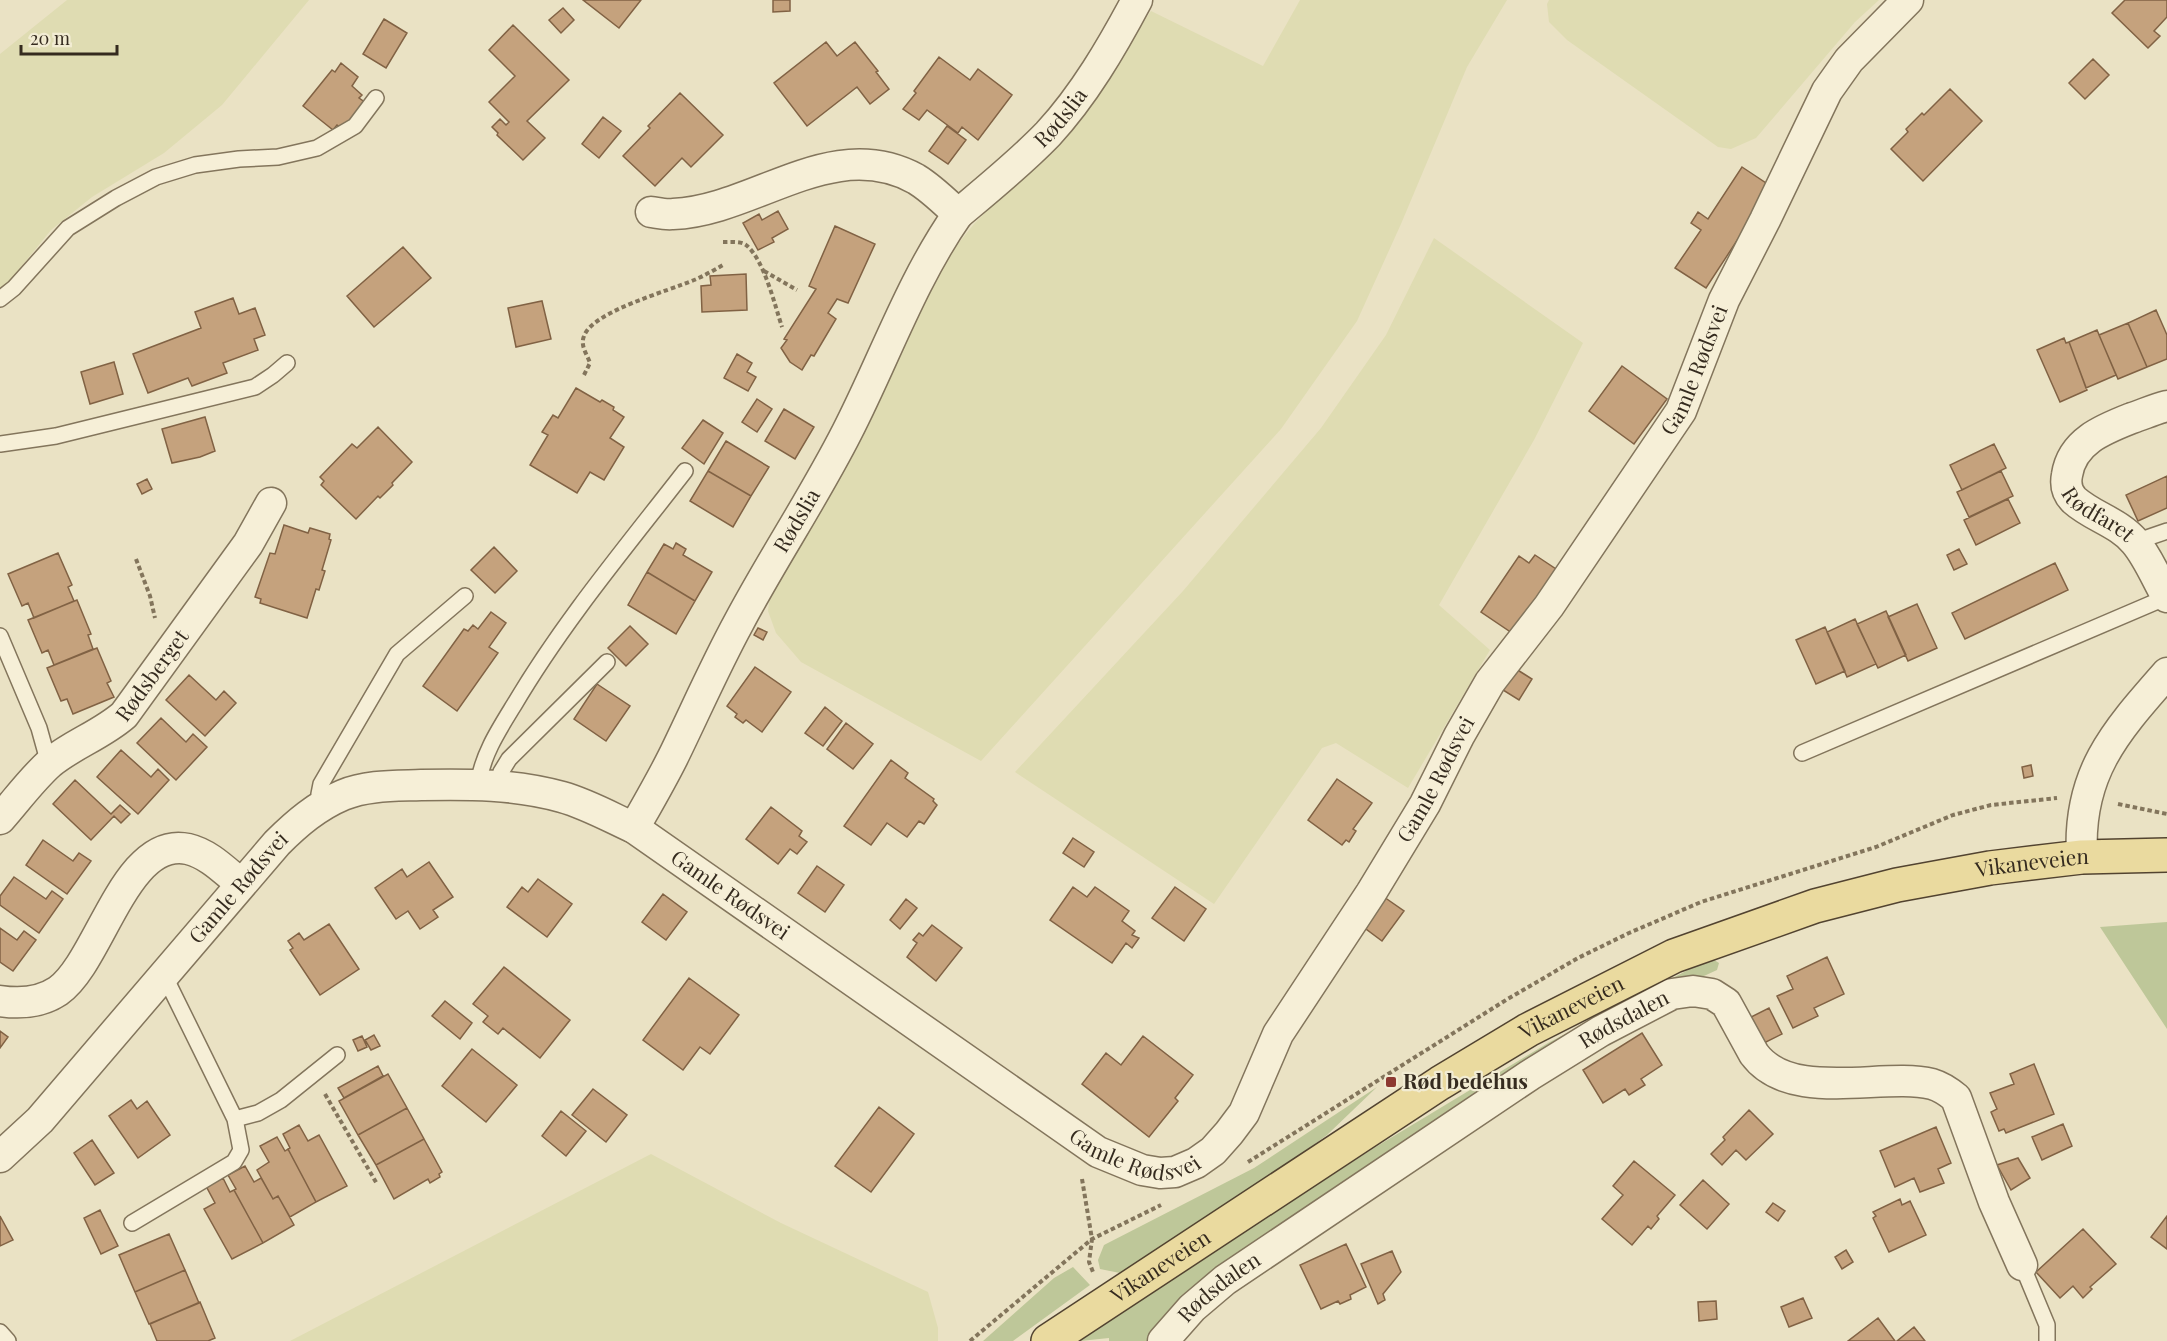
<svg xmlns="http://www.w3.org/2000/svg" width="2167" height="1341" viewBox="0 0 2167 1341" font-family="'Playfair Display',serif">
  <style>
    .farmland { fill: #dfdcb2 }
    .green { fill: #bec799 }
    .building { fill: #c5a27d; stroke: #816244; stroke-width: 1.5 }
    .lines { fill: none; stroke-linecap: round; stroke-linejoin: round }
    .service-casing { stroke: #83755c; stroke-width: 18 }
    .minor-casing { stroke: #83755c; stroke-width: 33 }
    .primary-casing { stroke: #524330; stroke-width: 36 }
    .path { stroke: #83755c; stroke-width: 4; stroke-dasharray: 4.5 3; stroke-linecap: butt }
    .service { stroke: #f6efd7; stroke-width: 15 }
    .minor { stroke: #f6efd7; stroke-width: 30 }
    .primary { stroke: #eada9f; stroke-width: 33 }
    .poi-dot { fill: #8d3931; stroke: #f2ecd3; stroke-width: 2 }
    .labels { text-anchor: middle; stroke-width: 4.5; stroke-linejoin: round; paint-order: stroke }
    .street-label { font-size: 21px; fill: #352b1f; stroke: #f2ecd3 }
    .poi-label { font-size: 21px; font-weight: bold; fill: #352b1f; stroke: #f2ecd3; text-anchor: start }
  </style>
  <rect width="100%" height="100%" fill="#eae2c4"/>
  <path class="farmland" d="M67,0h242l-87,105 -58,48 -72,44 -41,33 -43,53 -8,5v-234z
    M1300,0h207l-40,67 -66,157 -44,97 -76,108 -300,332 -180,-99 -25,-29 -8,-22 4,-32 169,-314 33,-41 62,-64 52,-58 63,-91 112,55z
    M1549,0h330l-24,22 -99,116 -25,11 -13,-2 -151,-107 -18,-18 -2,-18z
    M1434,238l149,105 -49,97 -95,165 51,45 -82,138 -72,-45 -14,5 -108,156 -199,-132 168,-181 138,-163 65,-93z
    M651,1154l130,69 147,69 10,36v13h-648z"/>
  <path class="green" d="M2167,922v107l-67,-102z
    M1711,958l8,5 -2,7 -122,56 -446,315h-40v-3l-29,3 56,-39 238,-154 174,-105z
    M1377,1087l-50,48 -64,47 -143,91 -20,-4 -2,-9 6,-15 150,-77z
    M1073,1267l17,18 -77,56h-30l71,-63z"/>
  <path class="building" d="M583,0h58l-22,28z
    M773,0h17v11l-17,1z
    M2125,0h42v17l-13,14 6,5 -12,12 -36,-35z
    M563,8l11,12 -13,13 -12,-13z
    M384,19l23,14 -21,35 -23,-14z
    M513,25l56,55 -42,41 18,17 -22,22 -26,-25 1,-2 -6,-6 8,-8 6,6 3,-3 -20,-20 26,-26 -26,-26z
    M826,42l11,14 18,-14 23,29 -2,1 13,17 -19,15 -13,-17 -50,39 -33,-43z
    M939,57l31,23 8,-11 34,26 -34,45 -16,-13 -4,6 -31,-23 -8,10 -16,-11 13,-16 -2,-2z
    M2093,59l16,16 -24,24 -16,-16z
    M341,63l17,14 -6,9 10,9 -3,3 7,5 -22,27 -7,-5 -4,5 -30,-24 29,-36 3,2z
    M1950,89l32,32 -59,60 -32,-32 17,-17 -2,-3 16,-16 2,2z
    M680,93l43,42 -32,32 -9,-9 -27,28 -32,-30 27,-28 -2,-2z
    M603,117l18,14 -22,27 -17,-14z
    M947,126l19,14 -18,24 -19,-13z
    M1742,167l30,20 -66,101 -31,-20 26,-38 -10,-7 7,-11 10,7z
    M778,211l10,18 -16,9 2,4 -16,8 -15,-27 16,-9 3,6z
    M835,226l40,18 -27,59 -11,-4 -9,14 8,6 -22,37 -3,-1 -9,15 -12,-8 -9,-14 6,-8 -3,-1 32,-50 -7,-3z
    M403,247l28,31 -57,49 -27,-31z
    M746,274l1,36 -45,2 -1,-26 10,-1 -1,-9z
    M233,298l6,16 16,-6 10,27 -11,4 4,11 -35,13 4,10 -35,13 -4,-8 -40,15 -15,-39 68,-26 -6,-16z
    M542,301l9,38 -35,8 -8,-39z
    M2156,310l11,25v24l-20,8 -19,-44z
    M2128,323l19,44 -29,12 -19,-44z
    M2097,330l19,45 -30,13 -17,-46z
    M2064,338l2,5 3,-1 18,48 -27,12 -23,-52z
    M737,354l15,9 -5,9 9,5 -8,14 -24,-13z
    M114,362l9,32 -33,10 -9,-32z
    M1622,366l45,33 -33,45 -45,-33z
    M576,388l24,14 2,-2 12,7 -1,3 11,7 -14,21 14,9 -20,33 -14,-8 -13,21 -47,-28 18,-30 -6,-3 11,-17 5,3z
    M757,399l15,10 -15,23 -15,-10z
    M784,409l30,18 -19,32 -30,-18z
    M205,417l10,34 -15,6 -28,6 -10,-34z
    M703,420l20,13 -19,31 -22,-16z
    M378,427l34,35 -20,21 1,2 -13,13 -2,-2 -22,23 -35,-34 3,-4 -4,-4 32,-33 5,4z
    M726,441l43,26 -18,29 -43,-25z
    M1994,444l12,24 -44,22 -12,-25z
    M708,471l43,25 -18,31 -43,-26z
    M2001,471l12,25 -44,21 -12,-25z
    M2167,476v32l-29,13 -12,-26z
    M147,479l5,10 -10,5 -5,-10z
    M2008,499l12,24 -44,22 -12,-25z
    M284,525l24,8 2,-5 20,6 -1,5 2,1 -9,30 3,1 -6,19 -3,-1 -9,29 -47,-15 1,-4 -6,-2 15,-44 5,1z
    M676,543l10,6 -3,6 29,17 -17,29 -48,-29 17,-28 9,5z
    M494,547l23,24 -22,22 -24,-23z
    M1959,549l8,15 -13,6 -7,-15z
    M58,553l14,32 -4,2 6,14 -40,17 -6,-15 -6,3 -14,-32z
    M1535,555l27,18 -44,64 -37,-25 38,-56 10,7z
    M2055,563l13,27 -103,49 -13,-26z
    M647,572l48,29 -19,33 -48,-29z
    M77,600l14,34 -3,1 5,14 -39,16 -6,-15 -6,3 -14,-33z
    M1917,604l20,44 -29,13 -20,-44z
    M1886,611l20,44 -28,13 -21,-44z
    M491,612l15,11 -17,24 9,6 -41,58 -34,-25 41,-57 4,2 5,-6 5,4z
    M1855,619l21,45 -29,13 -20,-45z
    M630,626l18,18 -22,22 -18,-18z
    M1825,627l20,44 -29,13 -20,-44z
    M758,628l9,4 -4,8 -9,-5z
    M97,648l14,33 -4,2 7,14 -41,17 -6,-15 -6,2 -14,-33z
    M755,667l36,25 -29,40 -16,-12 -3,3 -8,-6 2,-3 -10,-8z
    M1516,669l16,10 -13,21 -16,-10z
    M189,675l27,25 8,-9 12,12 -31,33 -39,-36z
    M597,684l33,22 -24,35 -32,-22z
    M825,707l17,14 -19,25 -18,-13z
    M161,718l25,24 7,-8 14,13 -31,33 -39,-37z
    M846,723l27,21 -20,25 -26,-20z
    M121,750l30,27 7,-8 11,11 -31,34 -41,-37z
    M891,760l17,13 -3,5 29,21 -1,2 4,4 -13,19 -5,-3 -12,16 -20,-14 -16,22 -27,-19z
    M2031,765l2,11 -9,2 -2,-11z
    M1337,779l35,24 -19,26 3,2 -7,11 -3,-2 -4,5 -34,-25z
    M75,780l36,34 9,-9 10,9 -9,9 -7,-7 -23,24 -38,-36z
    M771,807l31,24 -3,5 8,6 -10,12 -7,-5 -12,15 -32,-25z
    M1073,838l21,14 -10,15 -21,-14z
    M43,840l30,21 6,-8 12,8 -24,33 -41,-29z
    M429,862l24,35 -20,13 5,7 -18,12 -12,-18 -12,8 -21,-31 27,-19 5,8z
    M817,866l27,19 -19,27 -27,-19z
    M14,877l32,22 6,-8 11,8 -24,34 -39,-28v-9z
    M538,879l34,25 -25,33 -40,-30 15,-20 6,5z
    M1073,887l14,10 8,-10 34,24 -7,10 13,10 -3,4 7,3 -7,10 -6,-5 -14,20 -62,-43z
    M1175,887l31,22 -22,32 -32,-23z
    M663,894l24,18 -21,28 -24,-18z
    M1384,897l20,14 -22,30 -20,-15z
    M906,899l11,9 -17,21 -10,-9z
    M329,924l30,45 -39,26 -30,-45 3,-2 -5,-7 11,-8 5,7z
    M932,925l30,23 -26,33 -29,-24 10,-14 -4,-3 6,-7 4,3z
    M0,928l17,12 7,-9 12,9 -23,31 -13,-9z
    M1827,957l17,37 -30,14 4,8 -25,12 -16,-32 16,-7 -6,-13z
    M504,967l66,53 -30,38 -37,-30 -5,6 -15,-12 5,-6 -15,-12z
    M689,978l50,37 -29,39 -10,-7 -17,23 -40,-30z
    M445,1001l27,22 -12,16 -28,-23z
    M1769,1008l13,26 -18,9 -13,-26z
    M0,1031l8,6 -8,11z
    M1642,1033l20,32 -21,14 4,6 -16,10 -4,-6 -22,14 -20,-33z
    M374,1035l6,11 -9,4 -6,-10z
    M362,1036l5,11 -9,4 -5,-11z
    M1143,1036l50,39 -18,23 3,3 -29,36 -67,-53 24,-31 15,12z
    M472,1049l45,36 -31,37 -44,-36z
    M2034,1064l20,50 -48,19 -2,-4 -5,2 -8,-19 6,-3 -7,-16 24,-9 -4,-10z
    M378,1066l5,10 -39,22 -6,-10z
    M388,1074l19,34 -49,27 -19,-34z
    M593,1089l34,26 -21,27 -34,-27z
    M131,1100l6,9 10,-8 23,34 -32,23 -29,-42z
    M879,1107l35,27 -43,58 -36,-26z
    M407,1108l17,31 -48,26 -18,-30z
    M1749,1110l24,24 -27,26 -10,-10 -14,15 -11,-11 14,-14 -2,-3z
    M561,1111l25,20 -20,25 -24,-20z
    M2063,1124l9,22 -30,14 -10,-23z
    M299,1125l9,16 11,-6 28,51 -31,16 -28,-53 2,-1 -7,-14z
    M1936,1127l15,36 -13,6 6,14 -24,9 -6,-14 -19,9 -15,-36z
    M277,1137l8,14 3,-2 28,53 -26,15 -12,-21 -5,3 -16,-29 12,-8 -9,-16z
    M424,1139l18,33 -3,2 1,3 -10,6 -2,-4 -34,20 -18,-34z
    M92,1140l22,33 -19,12 -21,-32z
    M2018,1158l12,20 -19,12 -14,-25z
    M1634,1161l41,34 -18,21 2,3 -8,10 -3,-3 -16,19 -30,-26 21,-24 -10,-9z
    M245,1166l9,16 7,-4 12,21 5,-3 16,29 -31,18 -29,-53 2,-1 -8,-14z
    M223,1178l7,14 4,-2 29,53 -31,16 -28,-50 11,-6 -9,-17z
    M1703,1180l26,24 -22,25 -27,-24z
    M1900,1199l2,6 8,-4 16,34 -37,17 -16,-34 3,-2 -3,-4z
    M1773,1203l12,8 -7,10 -12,-9z
    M100,1210l18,36 -17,8 -17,-36z
    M0,1216l13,24 -13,6z
    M2167,1216v33l-16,-12z
    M2083,1229l33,35 -26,23 2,2 -9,9 -10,-12 -13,12 -24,-26z
    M169,1234l16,36 -50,22 -16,-37z
    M1346,1244l20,43 -16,8 1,4 -11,5 -2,-3 -17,8 -21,-44z
    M1846,1250l7,12 -11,7 -7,-12z
    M1392,1251l9,21 -18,22 2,6 -7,4 -17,-40z
    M185,1270l14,33 -50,21 -14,-32z
    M1803,1298l9,20 -23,9 -8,-20z
    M1716,1301l1,18 -18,2 -1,-19z
    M200,1302l15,36 -7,3h-51l-7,-17z
    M1878,1318l17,23h-47z
    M1914,1327l11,14h-28z"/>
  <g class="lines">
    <g class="service-casing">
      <path id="service" d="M0,299l14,-11 54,-60 48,-30 40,-21 39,-12 44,-6 39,-2 39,-9 38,-22 21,-28
        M0,444l56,-8 199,-49 18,-12 14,-12
        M2135,542l32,-11
        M0,636l39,92 10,36
        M1802,753l365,-156
        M478,784c5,-30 20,-53 36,-79 49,-83 112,-158 171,-234
        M497,785l4,-13 8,-13 98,-97
        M321,806l-2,-12 2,-10 76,-130 68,-58
        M235,1119l23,-6 23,-13 56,-45
        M132,1223l102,-61 7,-12 -6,-31 -65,-132 -9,-9
        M2022,1265l25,60v16
        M0,1332l8,9"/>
    </g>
    <g class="minor-casing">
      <g id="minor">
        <path id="s1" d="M958,214c31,-26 62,-51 90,-80 36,-39 64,-87 89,-134"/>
        <path id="s2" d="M2167,406c-12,3 -23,8 -35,12 -28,11 -60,23 -65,57 -2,10 0,18 7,25 19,17 44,22 61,42 13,15 22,38 32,55"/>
        <path id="s3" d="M0,819c16,-18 32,-40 50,-56 23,-19 51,-28 74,-48l124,-171 23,-41"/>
        <path id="s4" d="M634,828c13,-23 27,-47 39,-71 22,-45 42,-91 66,-135 34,-64 75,-125 108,-190 37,-72 64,-151 111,-218 -13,-12 -27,-26 -42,-35 -84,-46 -161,32 -243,35 -7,1 -15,-1 -22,-2"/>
        <path d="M2082,857c-5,-83 33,-125 85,-184"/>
        <path d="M0,1001c20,3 40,2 58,-10 42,-29 67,-156 130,-142 21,5 37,22 53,35"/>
        <path id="s5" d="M0,1157l40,-37 237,-277c20,-20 40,-37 66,-48 24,-10 52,-9 78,-10 47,-1 95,-1 141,12 25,7 48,20 72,31l464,324 44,18 18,3 15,-1 21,-9 17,-12 16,-18 15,-20 34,-79 93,-141 54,-89 34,-68 31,-54 59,-76 132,-195 43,-111 41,-80 62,-129 22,-31 59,-60"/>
        <path id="s6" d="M1163,1341l29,-33 33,-28 305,-205 71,-44 71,-37 21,-3 19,3 14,9 28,51c37,50 129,18 178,30 10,3 17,8 24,14l38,104 28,63"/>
      </g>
    </g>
    <g class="primary-casing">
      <g id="primary">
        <path id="s7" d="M1048,1341l392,-258 88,-53 146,-74 141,-50 82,-21 93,-17 92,-11 85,-2"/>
      </g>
    </g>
    <path class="path" d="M723,242c7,0 18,-1 23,3 18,14 29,61 36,82
      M764,271l33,19
      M584,375l6,-12c-3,-9 -10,-17 -6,-27 9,-25 85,-45 110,-56 10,-4 20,-10 29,-15
      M136,559l14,37 5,22
      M2118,804l49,10
      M325,1094l52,90
      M1248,1162l258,-162 72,-42 51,-25 72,-31 175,-55 77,-32 38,-10 66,-7
      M1082,1179l10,60 -3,23 4,10
      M970,1341l122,-102 69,-34"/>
    <use href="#service" class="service"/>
    <use href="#minor" class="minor"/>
    <use href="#primary" class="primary"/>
  </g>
  <rect class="poi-dot" x="1385" y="1076" width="12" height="12" rx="3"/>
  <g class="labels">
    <g class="street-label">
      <text dy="7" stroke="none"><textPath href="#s1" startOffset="141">Rødslia</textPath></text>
      <text dy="7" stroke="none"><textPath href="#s5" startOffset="2412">Gamle Rødsvei</textPath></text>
      <text dy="7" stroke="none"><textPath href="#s2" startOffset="183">Rødfaret</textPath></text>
      <text dy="7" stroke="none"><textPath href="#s4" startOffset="348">Rødslia</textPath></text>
      <text dy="7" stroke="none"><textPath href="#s3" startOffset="212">Rødsberget</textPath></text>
      <text dy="7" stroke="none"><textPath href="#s5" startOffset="1926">Gamle Rødsvei</textPath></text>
      <text dy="7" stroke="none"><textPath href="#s7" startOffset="1107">Vikaneveien</textPath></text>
      <text dy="7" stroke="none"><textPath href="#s5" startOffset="360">Gamle Rødsvei</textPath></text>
      <text dy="7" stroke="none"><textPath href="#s5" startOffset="918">Gamle Rødsvei</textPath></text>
      <text dy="7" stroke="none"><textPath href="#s7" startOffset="621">Vikaneveien</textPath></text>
      <text dy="7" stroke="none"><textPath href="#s6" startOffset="564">Rødsdalen</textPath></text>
      <text dy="7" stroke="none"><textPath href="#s5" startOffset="1404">Gamle Rødsvei</textPath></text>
      <text dy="7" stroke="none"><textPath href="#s7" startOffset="135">Vikaneveien</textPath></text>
      <text dy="7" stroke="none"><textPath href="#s6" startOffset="78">Rødsdalen</textPath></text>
    </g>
    <g class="poi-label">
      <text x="1403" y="1089">Rød bedehus</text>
    </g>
  </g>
  <path d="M21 45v9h96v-9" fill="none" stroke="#352b1f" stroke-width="3"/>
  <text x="30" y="45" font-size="18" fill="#352b1f" stroke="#f2ecd3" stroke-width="4.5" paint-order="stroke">20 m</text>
</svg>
